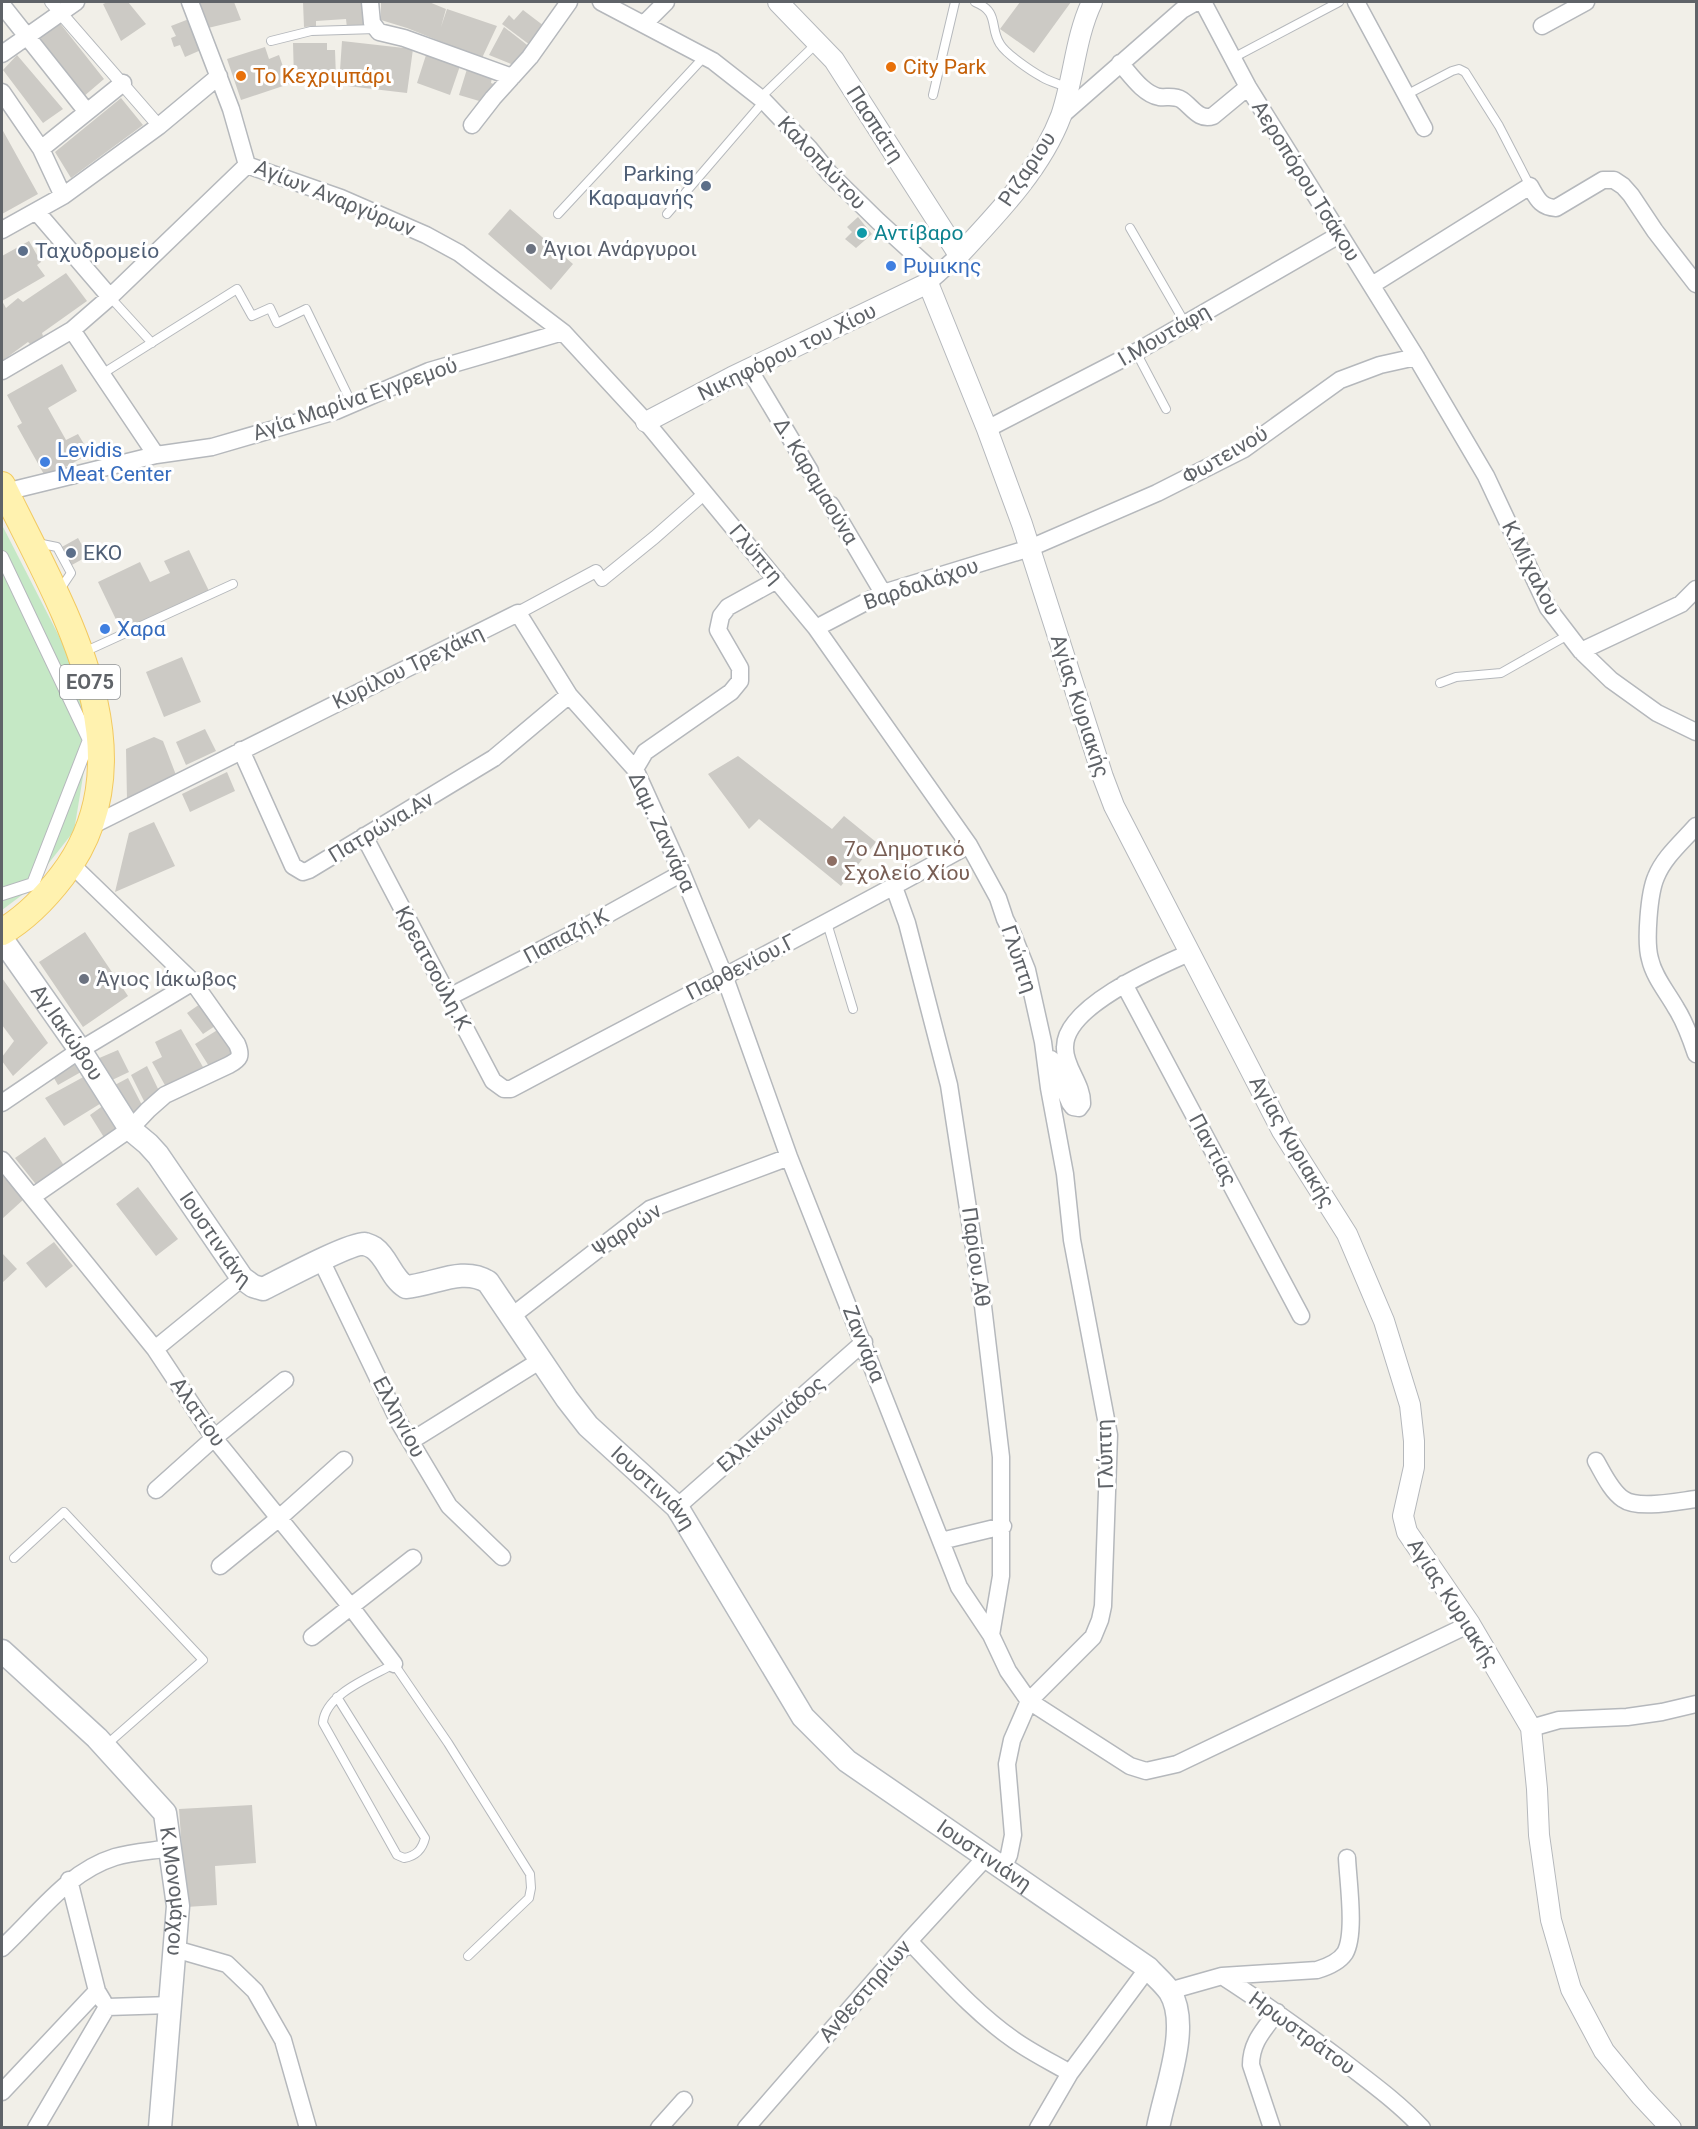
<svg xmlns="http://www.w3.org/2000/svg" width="1698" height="2129" viewBox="0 0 1698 2129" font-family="Roboto,sans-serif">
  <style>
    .green { fill: #c5e8c5 }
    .building { fill: #cccac5 }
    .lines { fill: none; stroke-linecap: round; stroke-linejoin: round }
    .service-casing { stroke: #b5b8bc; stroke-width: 10 }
    .pedestrian-casing { stroke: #b5b8bc; stroke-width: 14 }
    .minor-casing { stroke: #b5b8bc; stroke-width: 19 }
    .tertiary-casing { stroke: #b5b8bc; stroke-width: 22 }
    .secondary-casing { stroke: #b6babf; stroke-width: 25 }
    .primary-casing { stroke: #f2c960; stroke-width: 28 }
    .service { stroke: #fff; stroke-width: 8 }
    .pedestrian { stroke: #fff; stroke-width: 12 }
    .minor { stroke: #fff; stroke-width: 16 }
    .tertiary { stroke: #fff; stroke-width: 20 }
    .secondary { stroke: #fff; stroke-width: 22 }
    .primary { stroke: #fff2af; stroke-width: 26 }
    .food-dot { fill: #e8710a; stroke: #fff; stroke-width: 2 }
    .service-dot { fill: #5c6f8a; stroke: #fff; stroke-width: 2 }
    .culture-dot { fill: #0f9aa8; stroke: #fff; stroke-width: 2 }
    .worship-dot { fill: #6b7280; stroke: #fff; stroke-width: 2 }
    .shop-dot { fill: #3f7fe0; stroke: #fff; stroke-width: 2 }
    .education-dot { fill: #8d6e63; stroke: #fff; stroke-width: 2 }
    .labels { text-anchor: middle; stroke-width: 6; stroke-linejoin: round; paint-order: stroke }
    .shield { fill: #fff; stroke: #8f9295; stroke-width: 1.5 }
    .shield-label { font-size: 20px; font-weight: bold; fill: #5f6368 }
    .food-label { font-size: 21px; fill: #c56008; stroke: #fff; text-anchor: start }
    .street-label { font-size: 21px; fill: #5f6368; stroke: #fff }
    .service-label { font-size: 21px; fill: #4e5e75; stroke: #fff; text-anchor: start }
    .culture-label { font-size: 21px; fill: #0d838f; stroke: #fff; text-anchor: start }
    .worship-label { font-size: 21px; fill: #5b616d; stroke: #fff; text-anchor: start }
    .shop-label { font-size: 21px; fill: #366cbe; stroke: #fff; text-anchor: start }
    .education-label { font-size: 21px; fill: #785e54; stroke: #fff; text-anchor: start }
  </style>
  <rect width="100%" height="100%" fill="#f1efe8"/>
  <path class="green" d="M2,525l79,154 8,61 -15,91 -48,61 -24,18z"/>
  <path class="building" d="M108,2h20l18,22 -25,17 -18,-37z
    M198,2h36l7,18 -33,8z
    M303,2h64l1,26h-21l-1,-9 -30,2v5l-12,1z
    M381,2h48l17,7 -5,18 6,-18 50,17 -15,32 -75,-30 -26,-8z
    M1020,2h51l-37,51 -34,-24z
    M523,10l25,19 -14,19 -32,-24 7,-9 5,5z
    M189,19l12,31 -16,7 -5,-12 -6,2 -3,-9 5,-2 -5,-10z
    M59,22l45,57 -21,18 -46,-59z
    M504,27l27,21 -15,18 -27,-11z
    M342,41l71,8 -6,44 -68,-8z
    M293,43h34v7h8l1,28 -42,1z
    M265,47l4,12 10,-4 10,29 -48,16 -14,-41z
    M427,52l34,11 -11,32 -33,-12z
    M17,55l46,54 -20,14 -40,-53z
    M467,69l25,8 -1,6 7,3 -12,17 -27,-8z
    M121,98l22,27 -72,53 -16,-26z
    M2,129l36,65 -36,20z
    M510,209l63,55 -22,26 -63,-56z
    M858,217l14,17 -16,14 -11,-9 7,-7 -5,-5z
    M29,241l12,21 -4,3 8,11 -43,25 4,7 12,-10 5,4 43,-29 21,28 -45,32 1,3 -12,9 -3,-3 -26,19v-105z
    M62,364l15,27 -29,17 18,32 12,-6 9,15 8,-5 3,5 -52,29 -29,-52 5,-3 -15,-28z
    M78,538l10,18 -18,10 -10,-18z
    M189,550l20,41 -87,41 -24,-50 42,-20 10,20 20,-9 -6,-12z
    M182,657l19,45 -37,15 -18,-45z
    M205,729l11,22 -30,14 -10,-23z
    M154,737l9,4 13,34 -49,24 -1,-50z
    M738,756l94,73 12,-13 32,26 -35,44 -82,-67 -10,10 -41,-55z
    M227,772l8,19 -45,21 -8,-18z
    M154,822l21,44 -60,26 14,-59z
    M85,932l43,64 -45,31 -44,-65z
    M2,978l46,65 -35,33 -11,-15v-4l12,-16 -12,-16z
    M203,1002l15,22 -15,10 -16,-21z
    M181,1029l22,38 -37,20 -14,-25 10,-5 -7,-15z
    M219,1029l19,27 -26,15 -17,-27z
    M118,1050l11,22 -19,9 -13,-22z
    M74,1057l7,15 -23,13 -7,-12z
    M147,1066l14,29 -16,8 -14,-28z
    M87,1075l16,27 -39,24 -19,-28z
    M128,1078l16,31 -15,7 -16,-30z
    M104,1105l15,25 -14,9 -15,-24z
    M45,1137l20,30 -27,20 -23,-29z
    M2,1175l22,24 -22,20z
    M138,1187l40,52 -22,17 -40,-52z
    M54,1242l19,24 -27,22 -20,-25z
    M2,1253l15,16 -15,14z
    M252,1805l4,58 -41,3 2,39 -31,2 -7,-98z"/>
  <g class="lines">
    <g class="service-casing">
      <path id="service" d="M975,2c25,10 14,25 25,42 6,10 31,27 42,33 8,5 18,7 27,11
        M271,41l40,-10 65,-2
        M1233,58l106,-56
        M933,95l22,-93
        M1406,95l46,-24 7,-2 6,3 34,54 31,60
        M760,98l57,-55
        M558,214l146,-157
        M667,214l97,-113
        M1130,228l55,95
        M110,297l42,46
        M1136,352l30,57
        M102,374l135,-85 15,27 18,-8 7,15 29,-14 46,95
        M810,471l21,34
        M37,543l20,4 14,26 -12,18
        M84,652l149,-68
        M1440,683l16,-6 45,-4 67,-38
        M827,923l26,86
        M14,1558l50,-46 139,148 -98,86
        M337,1697l88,141c-3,12 -9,18 -21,20l-7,-3 -74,-132c2,-29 48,-46 71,-59l54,79 82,131 1,14 -2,10 -61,58"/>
    </g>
    <g class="pedestrian-casing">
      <path id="pedestrian" d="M51,2l108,124
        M2,557l87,183 -56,144 -31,10
        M518,613l78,-42 6,9 53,-43 50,-44"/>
    </g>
    <g class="minor-casing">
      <path id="minor" d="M190,2l41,107 16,56 94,33 85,37 33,18 104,79 83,90 170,206 153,217 29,53 7,21 8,16 14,35 16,72 6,46 16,86 7,66 37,195 -6,171 -3,14 -7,17 -64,64 -17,39 -5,24 6,71 -4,20 -6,13
        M370,2l2,21 7,9 25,6 108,39
        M601,2l112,59 51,40 45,47 21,26 48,47 59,54 -9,8
        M1203,2l45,85 168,270 70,119 62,132 33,43 30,29 46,33 39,19
        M1356,2l68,126
        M2,5l85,107
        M644,24l22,-22
        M1542,26l44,-24
        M2,54l74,-52
        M1120,63c10,11 23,31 39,34 8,1 15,-2 23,3 10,7 17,21 31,16l35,-29
        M2,92l39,57 22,47
        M1061,116l121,-106 14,-8
        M472,125l21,-27 37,-41 39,-55
        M41,149l82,-66
        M36,211l74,86
        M2,230l61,-34 96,-70 60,-50
        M937,275l22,-20
        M1372,285l158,-99c7,12 10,21 26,22l47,-28h11l9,6 8,9 24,36 41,53
        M72,330l84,125
        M749,369l61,102
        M2,371l70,-41 38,-33 137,-132
        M987,429l149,-77 203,-117
        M5,492l151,-37 56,-8 124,-36 93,-40 134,-39
        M831,505l52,88
        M816,628l67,-35 147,-45 127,-55 87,-44 96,-69 40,-15 36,-8
        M1581,651l100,-47 15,-15
        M241,750l52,116 10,6 6,-2 185,-112 75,-63
        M635,769l10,-17 86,-60 9,-11v-13l-22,-38 3,-14 7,-9 49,-27
        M91,826l427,-213 51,82 66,74 47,104 42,102 65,182 170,430 32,48 17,36 21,30 101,65 16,5 31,-7 293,-140
        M1696,826c-14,16 -32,31 -40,51 -7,16 -11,65 -6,82 4,18 17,33 26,49 9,14 15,31 20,46
        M364,836l129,245 11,8h7c153,-82 307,-160 458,-244
        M894,887l13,36 42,162 34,221 18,151v119l-10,59
        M1124,984l177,332
        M449,997l125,-64 108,-60
        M1051,1059l19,44 3,4 6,1 3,-4c1,-20 -18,-37 -17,-57 0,-41 92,-80 124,-94
        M2,1103l78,-53 113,-68
        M2,1160l153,189 59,89 137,169 43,57
        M32,1197l98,-68 18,-19 17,-15 64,-30c11,-6 13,-9 8,-21l-44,-62 -122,-118
        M321,1260l79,164 49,82 53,51
        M512,1316l138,-107 139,-52
        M155,1349l87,-71
        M411,1441l130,-81
        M1596,1461c7,12 15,30 27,38 15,11 56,2 73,0
        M156,1490l58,-52 71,-58
        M677,1507l187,-165
        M941,1541l62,-15
        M220,1566l58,-47 66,-59
        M312,1637l101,-79
        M1531,1728l28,-8 68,-3 35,-5 34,-8
        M69,1880l28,111 6,10
        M909,1941c33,34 65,71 105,99 17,12 37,22 56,33
        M2,1948c36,-33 65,-76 113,-91 17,-5 37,-6 55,-9
        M175,1949l52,15 28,27 28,49 25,88
        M1222,1976c42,27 82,56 122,86 27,21 55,41 78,66
        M1169,1991l53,-15 95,-6c10,-3 22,-8 28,-17 11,-19 3,-72 2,-95
        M107,2007l64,-2
        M2,2092l95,-101
        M36,2128l71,-121
        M659,2128l25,-28
        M746,2128l163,-187 78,-85
        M1038,2128l32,-55 78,-105
        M1272,2128l-21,-63c0,-23 13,-35 26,-53"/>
    </g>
    <g class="tertiary-casing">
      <path id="tertiary" d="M778,2l56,58 125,195c38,-41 82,-86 102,-139 13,-38 14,-78 31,-114
        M646,422l86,-45 196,-94 59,146 35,95 81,253 11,29 168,325 65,103 37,87 26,84 4,36v26l-11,49 4,16 63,92 61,104 6,61 2,46 12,85 20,69 33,62 37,45 30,32"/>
    </g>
    <g class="secondary-casing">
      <g id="secondary">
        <path id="s1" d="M2,939l78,111 50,79 18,15 10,11 84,123 11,8 10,3c16,-8 89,-47 102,-45 3,1 6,2 9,4 14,10 17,30 32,39 27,-2 57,-21 82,-5l79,117 21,27 89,81 126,210 44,44 301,207c7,8 16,15 22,24 21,34 -5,98 -12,136"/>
        <path id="s2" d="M2,1651l95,87 68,75 13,93 -18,222"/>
      </g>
    </g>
    <g class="primary-casing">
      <path id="primary" d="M2,485c56,116 154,268 60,391 -16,21 -38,43 -60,56"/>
    </g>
    <use href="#service" class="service"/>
    <use href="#pedestrian" class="pedestrian"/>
    <use href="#minor" class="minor"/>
    <use href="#tertiary" class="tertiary"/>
    <use href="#secondary" class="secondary"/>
    <use href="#primary" class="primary"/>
  </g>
  <g class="food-dot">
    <circle cx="891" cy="67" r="6"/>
    <circle cx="241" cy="76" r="6"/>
  </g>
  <g class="service-dot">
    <circle cx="706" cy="186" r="6"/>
    <circle cx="23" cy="251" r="6"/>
    <circle cx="71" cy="553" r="6"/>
  </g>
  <circle class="culture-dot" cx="862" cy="233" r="6"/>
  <g class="worship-dot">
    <circle cx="531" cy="249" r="6"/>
    <circle cx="84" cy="979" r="6"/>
  </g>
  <g class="shop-dot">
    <circle cx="891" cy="266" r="6"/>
    <circle cx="45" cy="462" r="6"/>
    <circle cx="105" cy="629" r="6"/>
  </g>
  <circle class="education-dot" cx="832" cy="861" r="6"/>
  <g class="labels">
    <rect class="shield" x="60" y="665" width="60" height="34" rx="4.5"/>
    <g class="shield-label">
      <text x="90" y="689">ΕΟ75</text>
    </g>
    <g class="food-label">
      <text x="903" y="74">City Park</text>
      <text x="253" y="83">Το Κεχριμπάρι</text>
    </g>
    <g class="street-label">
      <text transform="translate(875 124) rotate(57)" y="7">Πασπάτη</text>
      <text transform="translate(822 163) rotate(47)" y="7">Καλοπλύτου</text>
      <text transform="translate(1027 169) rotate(-56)" y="7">Ριζαριου</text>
      <text transform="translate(1306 181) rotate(58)" y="7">Αεροπόρου Τσάκου</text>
      <text transform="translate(335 198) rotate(22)" y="7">Αγίων Αναργύρων</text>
      <text transform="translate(1164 335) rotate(-30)" y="7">Ι.Μουτάφη</text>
      <text transform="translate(787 352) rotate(-26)" y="7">Νικηφόρου του Χίου</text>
      <text transform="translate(355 399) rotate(-19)" y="7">Αγία Μαρίνα Εγγρεμού</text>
      <text transform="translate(1225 455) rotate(-30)" y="7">Φωτεινού</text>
      <text transform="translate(816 481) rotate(59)" y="7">Δ. Καραμαούνα</text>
      <text transform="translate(756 554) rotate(50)" y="7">Γλύπτη</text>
      <text transform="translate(1531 568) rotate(63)" y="7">Κ.Μίχαλου</text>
      <text transform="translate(921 584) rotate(-19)" y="7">Βαρδαλάχου</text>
      <text transform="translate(408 667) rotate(-26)" y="7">Κυρίλου Τρεχάκη</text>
      <text transform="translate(1080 706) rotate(72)" y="7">Αγίας Κυριακής</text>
      <text transform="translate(381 827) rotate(-31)" y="7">Πατρώνα.Αν</text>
      <text transform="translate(662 832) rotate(65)" y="7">Δαμ. Ζαννάρα</text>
      <text transform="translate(566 936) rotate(-28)" y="7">Παπαζή.Κ</text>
      <text transform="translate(1019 959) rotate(71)" y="7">Γλύπτη</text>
      <text transform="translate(741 967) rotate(-27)" y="7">Παρθενίου.Γ</text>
      <text transform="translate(433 968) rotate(62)" y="7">Κρεατσούλη.Κ</text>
      <text dy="7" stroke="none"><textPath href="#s1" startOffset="114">Αγ.Ιακώβου</textPath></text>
      <text transform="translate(1292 1142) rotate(60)" y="7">Αγίας Κυριακής</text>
      <text transform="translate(1213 1150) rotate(62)" y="7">Παντίας</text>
      <text transform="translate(627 1230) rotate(-34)" y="7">Ψαρρών</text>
      <text dy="7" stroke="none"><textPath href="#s1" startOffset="369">Ιουστινιάνη</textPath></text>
      <text transform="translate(976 1257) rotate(82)" y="7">Παρίου.Αθ</text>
      <text transform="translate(864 1344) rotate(68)" y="7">Ζαννάρα</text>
      <text transform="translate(198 1412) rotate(55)" y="7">Αλατίου</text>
      <text transform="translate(399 1417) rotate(62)" y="7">Ελληνίου</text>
      <text transform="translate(771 1424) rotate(-41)" y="7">Ελλικωνιάδος</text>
      <text transform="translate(1105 1454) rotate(-92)" y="7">Γλύπτη</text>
      <text dy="7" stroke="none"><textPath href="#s1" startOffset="963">Ιουστινιάνη</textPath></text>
      <text transform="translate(1453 1603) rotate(57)" y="7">Αγίας Κυριακής</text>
      <text dy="7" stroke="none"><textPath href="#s1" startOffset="1467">Ιουστινιάνη</textPath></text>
      <text dy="7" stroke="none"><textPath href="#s2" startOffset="309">Κ.Μονομάχου</textPath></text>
      <text transform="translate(865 1991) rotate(-49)" y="7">Ανθεστηρίων</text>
      <text transform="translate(1302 2033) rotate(36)" y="7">Ηρωστράτου</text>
    </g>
    <g class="service-label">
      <text x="694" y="181" text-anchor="end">Parking<tspan x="694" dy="24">Καραμανής</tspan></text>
      <text x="35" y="258">Ταχυδρομείο</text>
      <text x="83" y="560">EKO</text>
    </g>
    <g class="culture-label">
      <text x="874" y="240">Αντίβαρο</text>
    </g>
    <g class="worship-label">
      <text x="543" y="256">Άγιοι Ανάργυροι</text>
      <text x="96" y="986">Άγιος Ιάκωβος</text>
    </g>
    <g class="shop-label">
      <text x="903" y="273">Ρυμικης</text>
      <text x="57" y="457">Levidis<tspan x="57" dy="24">Meat Center</tspan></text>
      <text x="117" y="636">Χαρα</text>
    </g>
    <g class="education-label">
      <text x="844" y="856">7ο Δημοτικό<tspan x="844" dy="24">Σχολείο Χίου</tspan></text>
    </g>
  </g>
  <rect width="1698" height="2129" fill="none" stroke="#5f6368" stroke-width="6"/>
</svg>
